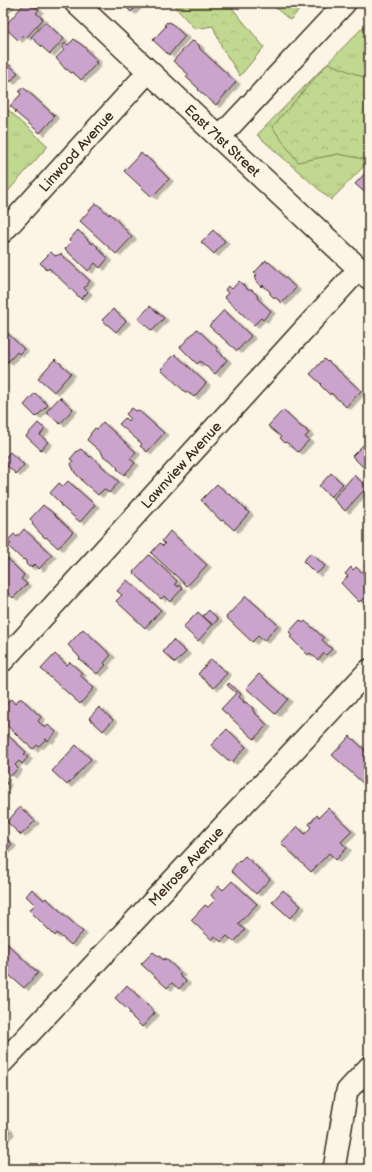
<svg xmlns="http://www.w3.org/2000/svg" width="372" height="1172" viewBox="0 0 372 1172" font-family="'Balsamiq Sans',sans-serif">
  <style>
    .grass { fill: url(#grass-tufts); stroke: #7e8156 }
    .forest { fill: url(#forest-crowns); stroke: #7e8156 }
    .building { fill: #caa4cc; stroke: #3b2a1e; filter: url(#shadow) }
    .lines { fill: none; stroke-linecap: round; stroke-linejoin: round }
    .minor-casing { stroke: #3b2a1e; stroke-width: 24 }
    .tertiary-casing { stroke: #3b2a1e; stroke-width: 25 }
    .minor { stroke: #fcf5e5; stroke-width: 21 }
    .tertiary { stroke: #fcf5e5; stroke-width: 22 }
    .labels { text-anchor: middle; stroke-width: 3; stroke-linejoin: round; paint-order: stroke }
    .street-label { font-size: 14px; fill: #3b2a1e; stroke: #fcf5e5 }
  </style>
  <defs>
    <pattern id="grass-tufts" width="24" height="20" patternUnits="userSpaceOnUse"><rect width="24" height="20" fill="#c0d88f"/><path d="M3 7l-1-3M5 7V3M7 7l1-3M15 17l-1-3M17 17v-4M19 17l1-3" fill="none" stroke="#a6ba7b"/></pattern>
    <pattern id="forest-crowns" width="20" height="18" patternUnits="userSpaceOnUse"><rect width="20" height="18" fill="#c0d88f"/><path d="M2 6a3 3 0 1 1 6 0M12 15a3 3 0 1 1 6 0" fill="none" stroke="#a6ba7b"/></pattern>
    <filter id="shadow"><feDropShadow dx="4.5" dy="2.5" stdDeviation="0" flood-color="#0004"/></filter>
  </defs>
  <rect width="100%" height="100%" fill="#fcf5e5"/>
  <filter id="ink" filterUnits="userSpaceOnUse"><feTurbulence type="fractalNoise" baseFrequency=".025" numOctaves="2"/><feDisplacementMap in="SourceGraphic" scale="8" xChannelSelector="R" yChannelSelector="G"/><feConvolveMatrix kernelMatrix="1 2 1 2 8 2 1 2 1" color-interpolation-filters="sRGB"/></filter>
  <g filter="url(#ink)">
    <path class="grass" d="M369,21v140l-38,39 -74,-65z
      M3,105l45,41 -45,51z"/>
    <path class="forest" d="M176,3h52l36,44 -24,29 -18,-28 -9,-22 -18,3 -21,-23z
      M270,3h36l-16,17z
      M328,63l35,14 6,6v77l-31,-6 -40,8 -26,-35z"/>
    <path class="building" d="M3,3h8l-8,9z
      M25,3h6l8,7 -3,3 7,6 -17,19 -3,-3 -5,5 -14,-13z
      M122,3h18l-9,9z
      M45,22l19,17 -14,15 -19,-17z
      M167,22l1,1 2,-1 15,14 -16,19 -16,-15 13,-14 -2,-1z
      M74,39l13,10v2l10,9 -2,2 2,1 -16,17 -8,-8 -2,1 -4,-4 -1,1 -10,-12 8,-8 -2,-3 3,-4 3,2z
      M191,41l4,1 4,3 1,4 36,33 -20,23 -18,-15 1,-1 -13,-12 3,-2 -16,-14z
      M6,62l12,11 -8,9 -7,-7v-10z
      M23,87l32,29 -15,17 -25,-21 1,-1 -6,-5 11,-12 -2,-2z
      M141,153l4,4 1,-1 23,23 -17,18 -28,-26z
      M369,169v27l-14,-12z
      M96,203l13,12 1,-2 22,24 -16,17 -36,-33z
      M78,230l14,14 1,-2 5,5 -1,1 11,10 -8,10 -5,-5 -7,8 -23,-22 6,-7 -2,-2z
      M213,230l12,11 -11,13 -13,-12z
      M51,252l4,4 6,-2 29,27 -6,7 4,4 -7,7 -32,-31 -2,2 -7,-7z
      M266,260l2,3 1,-1 27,26 -14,15 -6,-5h-2l-4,-4v-2l-7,-7 -2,2 -6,-7 1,-1 -2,-1 3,-3 -3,-2z
      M239,281l9,9h4l5,5 1,4 13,12 -8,9 -2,-2 -7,7 -30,-28 4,-4 -3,-3 3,-4 4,3z
      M150,306l14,12 -12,13 -14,-12z
      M113,309l13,12 -10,11 -14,-12z
      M224,310l27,26 -14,15 -28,-25z
      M3,329l21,20 -5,5 -2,-2 -9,10 -5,-4z
      M197,329l20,19 -1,1 11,11 -12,14 -15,-13 -3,3 -17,-17z
      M175,354l31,29 -12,14 -5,-4 -4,-1 -24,-23z
      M55,359l16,14 -17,19 -16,-14z
      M324,359l3,3 1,-1 33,30 -15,16 -15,-14 -1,2 -10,-10 1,-1 -11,-10z
      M35,393l13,12 -12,12 -12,-12z
      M60,397l13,12 -13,15 -14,-12z
      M132,408l4,3 2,-1 26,23 -17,19 -7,-6 2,-2 -23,-20 6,-6 3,3 2,-3 -4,-4z
      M283,410l17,16 7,4 -1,1 3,2 -4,4 4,3 -11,12 -12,-10 -1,1 -5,-5 1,-1 -13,-11z
      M103,422l33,30 -6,7 5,4 -11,12 -7,-6 1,-1 -8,-8 -7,-4 -1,-3 -15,-13 4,-6h-1l5,-6 2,1z
      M38,423l7,6 -5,6 8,7 -7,8 -15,-14z
      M364,444l5,4v15l-5,5 -12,-12z
      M81,449l9,8 1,-1 28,26 -10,11 -5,-4 -6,6 -16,-14v-1l-7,-7 -4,-9 2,-3 -3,-2 7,-8z
      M10,452l14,13 -8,9 -13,-12v-2z
      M331,473l12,11 -12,13 -12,-11z
      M354,475l13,12 -22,24 -12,-12z
      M68,481l27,24 -15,17 -20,-17 1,-1 -11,-11 9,-10 4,3z
      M217,484l12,11 1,-1 19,19 -15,17 -11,-10 -2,1 -20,-21z
      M43,505l11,9 19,18 -15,16 -12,-11 -1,1 -6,-6 -7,-8 1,-1 -3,-4z
      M24,529l28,26 -13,14 -4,-5 -2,2 -4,1 -3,-3v-3l-2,-2 -1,1 -15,-14 3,-2 -4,-3 7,-7 3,3z
      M170,531l37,34 -20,21 -36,-33 9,-10 3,3 2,-2 -3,-3z
      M311,553l14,13 -9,8 -13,-13z
      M149,555l28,26 -2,3 3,3 1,-2 4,3 -13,14 -6,-6 -3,3 -28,-27z
      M3,556l3,1 18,18 -3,4 6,5 -14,14 -10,-9z
      M351,567l2,3 3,-3 13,11v29l-8,-7 -2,2 -18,-19 7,-7 -3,-2z
      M127,580l34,30 -16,18 -29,-27 6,-6 -5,-4z
      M246,596l32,29 -14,16 -6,-5 -6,6 -26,-25z
      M209,610l9,9 -5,6 -10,-9z
      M198,612l14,13 -14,16 -15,-14z
      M300,620l3,3 2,-2 19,17 -2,2 10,9 -6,6 -2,-2 -6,7 -8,-7 -2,2 -18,-18 2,-2 -3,-3z
      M83,629l28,26 -7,8 2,2 -9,9 -18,-15 1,-1 -12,-13z
      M173,640l13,12 -11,11 -12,-11z
      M55,654l12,11 3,-3 12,11 -2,2 14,13 -14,16 -39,-35z
      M211,659l16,14 -13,15 -16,-14z
      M259,674l29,25 -13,15 -29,-26z
      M229,683l12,11 -2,3 5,4 -1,1 4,1 6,5v3l14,14 -13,14 -33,-30 15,-16 -9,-8z
      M11,699l4,5 4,-5h3l19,18 -3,4 7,7 3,-3 8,7 -8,9 -2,-2 -7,7 -2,-1 -4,4 -4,-3 -26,-24v-15z
      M99,707l14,13 -10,11 -14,-13z
      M227,729l19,18 -14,15 -2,-2 -1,1 -18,-16z
      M3,731l23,21 -2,2 4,3 -6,7 -3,-3 -4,4 3,3 -7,8 -8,-7z
      M350,736l19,18v34l-2,-2h-1l-34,-31z
      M76,745l15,14 -24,26 -15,-14z
      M3,775l3,3 -2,2 3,3 -4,5z
      M20,807l15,14 -14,14 -14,-13z
      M328,808l24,23 -11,11 6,6 -11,12 -7,-7 -18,19 -30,-29 16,-17 8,8 6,-7 -2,-3 8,-9 2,2z
      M3,836l9,8 -9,9z
      M245,856l25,23 -14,15 -25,-23 8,-11 1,1z
      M232,881l25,23 -19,20 7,6 -11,12 -7,-6 -6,6 -6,-6 -3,4 -21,-20 14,-15 3,2 7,-7 -4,-5 8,-9 4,4z
      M32,889l12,11 2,-2 37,34 -12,13 -14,-12 -2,3 -26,-26 6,-5 -9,-9z
      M283,890l18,16 -11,12 -18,-16z
      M3,940l35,33 -14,15 -21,-18z
      M153,952l11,8 1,-2 16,15 -2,2 7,6 -7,8 -7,-6 -5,5 -26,-24z
      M127,985l28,28 -13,14 -13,-13 1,-2 -15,-14z
      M3,1125l3,3 1,-1 2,2 -1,1 2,2 -7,7z"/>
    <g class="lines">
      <g class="minor-casing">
        <g id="minor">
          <path d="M220,137l125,-134"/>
          <path id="s1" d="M3,232l146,-161"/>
          <path id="s2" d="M3,661l356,-392"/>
          <path id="s3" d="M3,1062l366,-392"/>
          <path d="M334,1169l13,-78 22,-24"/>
        </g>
      </g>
      <g class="tertiary-casing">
        <g id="tertiary">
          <path id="s4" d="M76,3l293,275"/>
        </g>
      </g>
      <use href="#minor" class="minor"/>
      <use href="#tertiary" class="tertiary"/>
    </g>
  </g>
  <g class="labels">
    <g class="street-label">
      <text dy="5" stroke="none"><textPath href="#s4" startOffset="201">East 71st Street</textPath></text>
      <text dy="5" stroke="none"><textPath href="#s1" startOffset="109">Linwood Avenue</textPath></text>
      <text dy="5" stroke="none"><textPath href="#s2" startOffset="265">Lawnview Avenue</textPath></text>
      <text dy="5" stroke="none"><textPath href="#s3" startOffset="268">Melrose Avenue</textPath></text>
    </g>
  </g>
  <rect width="372" height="1172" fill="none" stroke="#fcf5e5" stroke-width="16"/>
  <rect x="8" y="8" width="356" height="1156" fill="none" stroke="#3b2a1e" stroke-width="1.5" filter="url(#ink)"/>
</svg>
